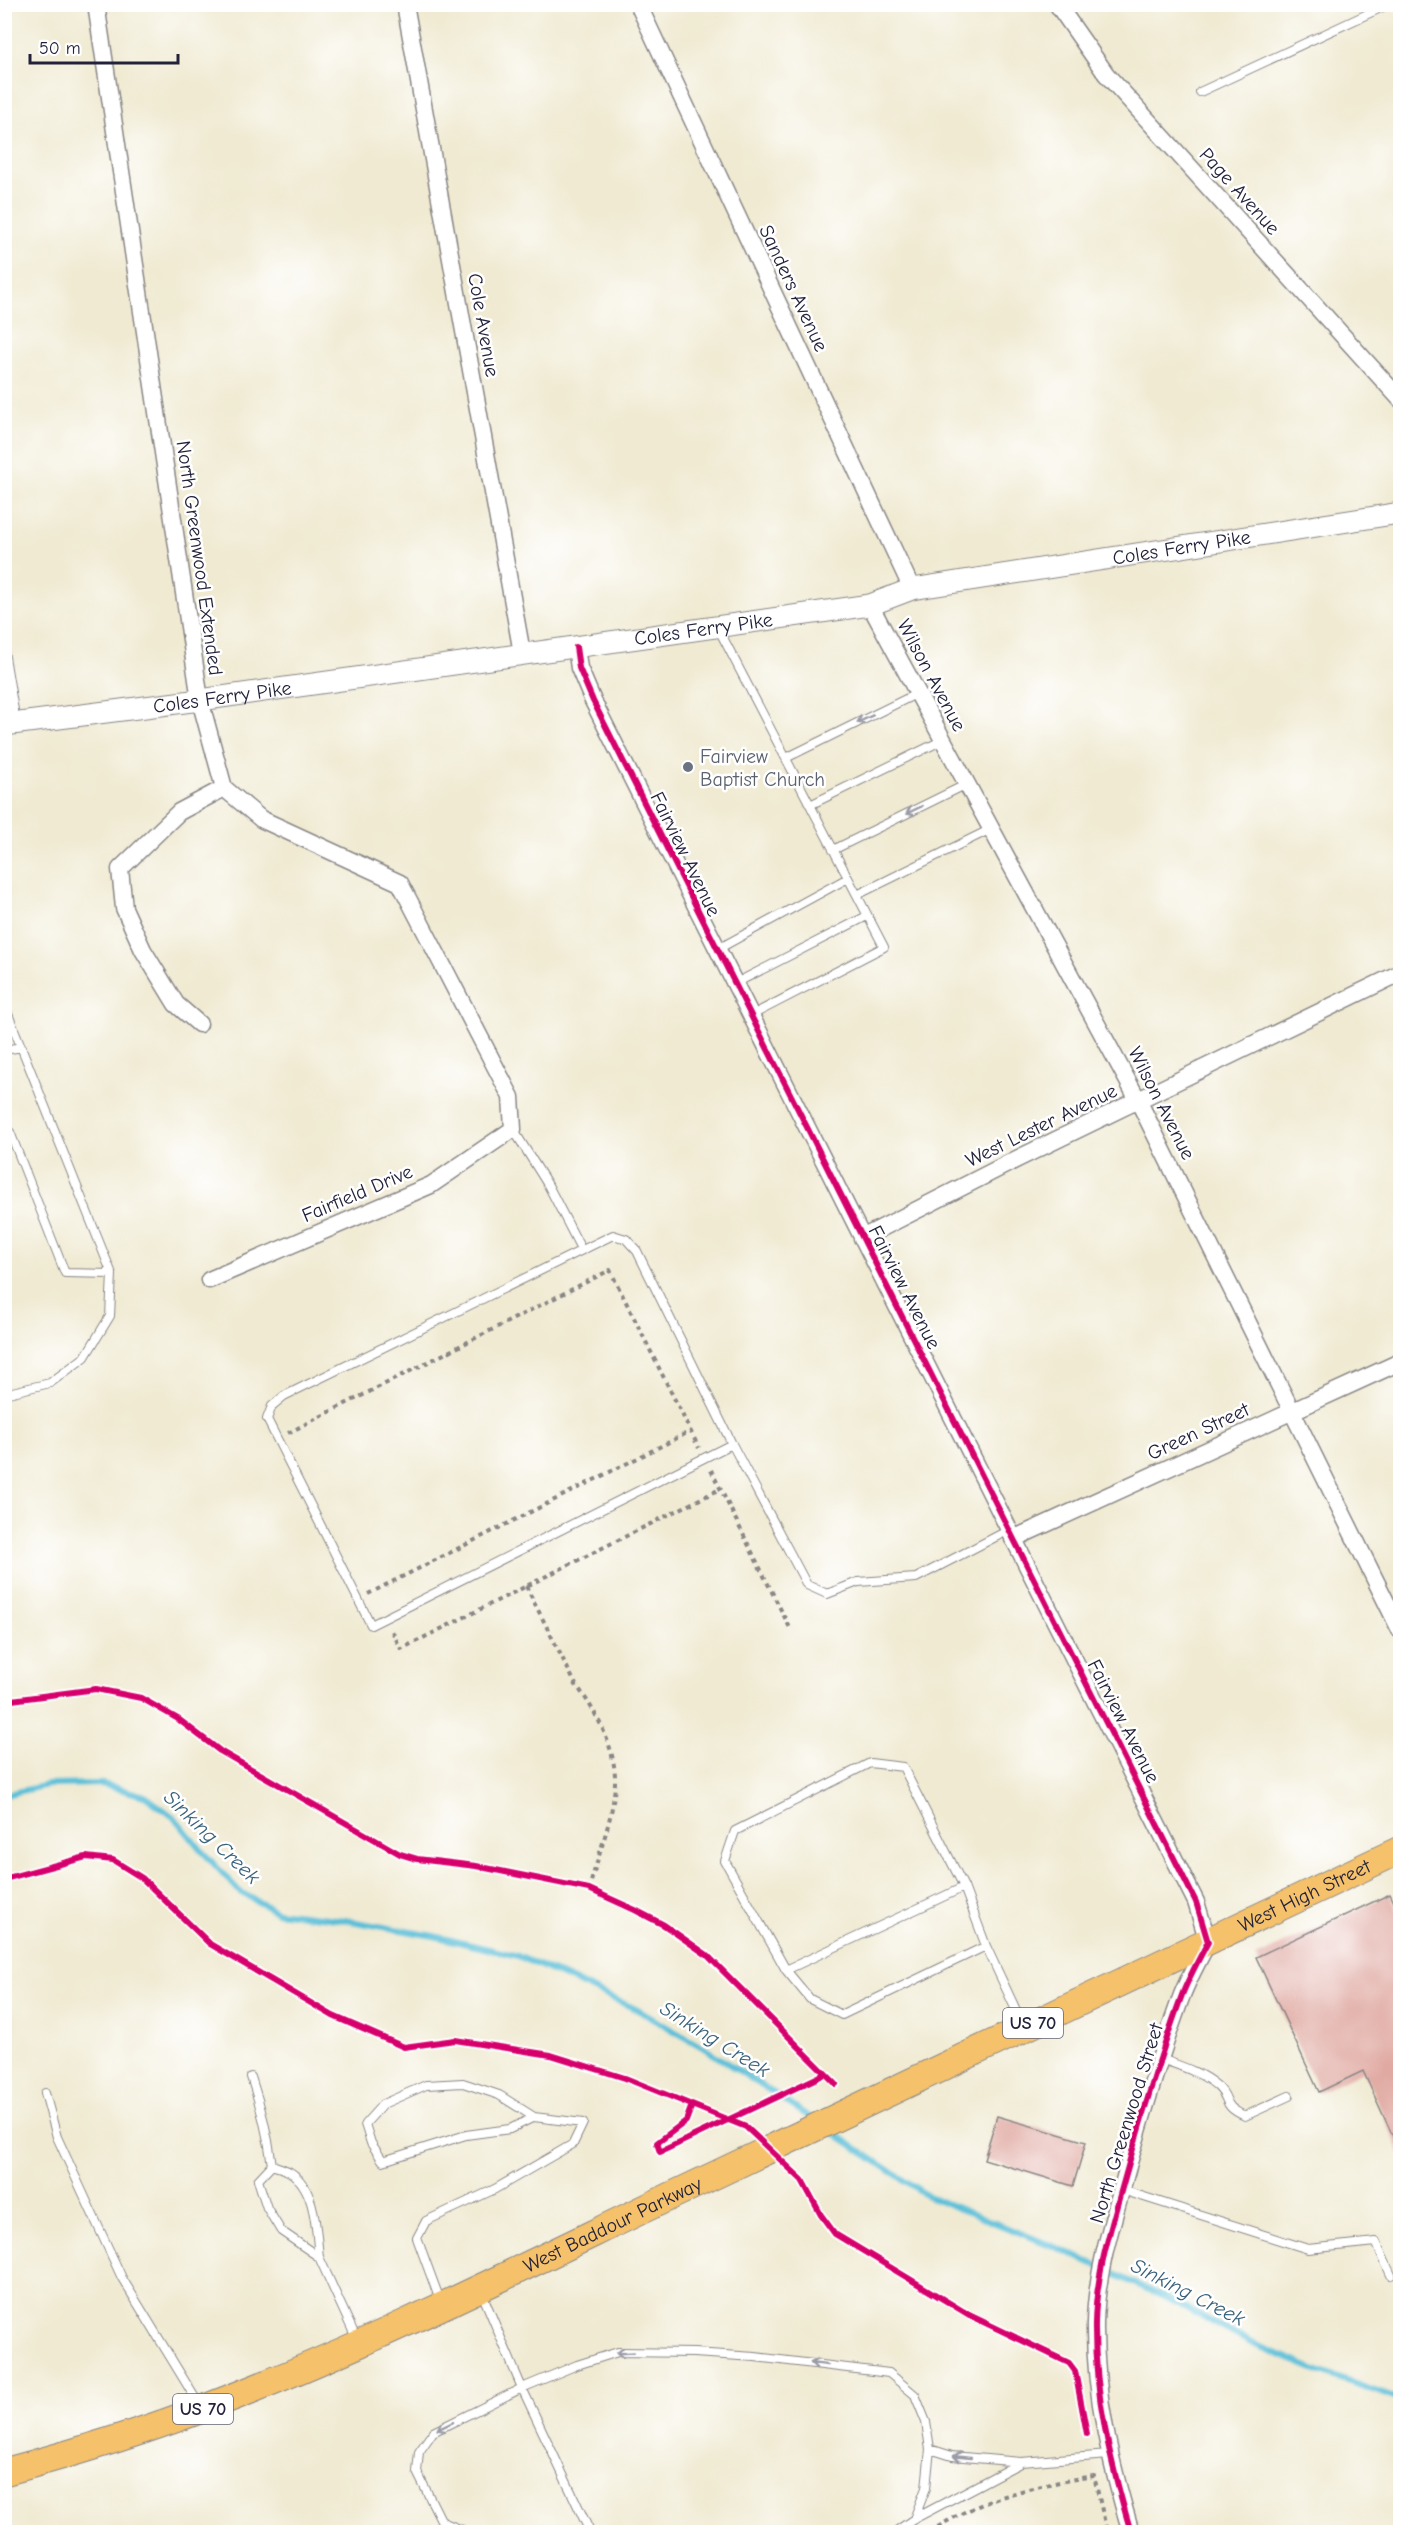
<svg xmlns="http://www.w3.org/2000/svg" width="1405" height="2537" viewBox="0 0 1405 2537" font-family="'Comic Neue',sans-serif">
  <style>
    .lines { fill: none; stroke-linecap: round; stroke-linejoin: round }
    .stream { stroke: #5abfd8; stroke-width: 6 }
    .building { fill: #e0a9a1 }
    .service-casing { stroke: #898686; stroke-width: 10 }
    .minor-casing { stroke: #898686; stroke-width: 19 }
    .tertiary-casing { stroke: #898686; stroke-width: 23 }
    .primary-casing { stroke: #898686; stroke-width: 29 }
    .path { stroke: #898686; stroke-width: 4; stroke-dasharray: 4.5 4.5; stroke-linecap: butt }
    .service { stroke: #fff; stroke-width: 8 }
    .minor { stroke: #fff; stroke-width: 16 }
    .tertiary { stroke: #fff; stroke-width: 21 }
    .primary { stroke: #f5c16b; stroke-width: 27 }
    .cycleway-casing { stroke: #fff; stroke-width: 10 }
    .cycleway { stroke: #d6006c; stroke-width: 6 }
    .oneway { stroke: #9c9ca7 }
    .worship-dot { fill: #6b7280; stroke: #fff; stroke-width: 2 }
    .labels { text-anchor: middle; stroke-width: 5; stroke-linejoin: round; paint-order: stroke }
    .shield { fill: #fff; stroke: #646476; stroke-width: 1.5 }
    .shield-label { font-size: 18px; font-weight: bold; fill: #22223b }
    .street-label { font-size: 20px; fill: #22223b; stroke: #fff }
    .worship-label { font-size: 20px; fill: #5b616d; stroke: #fff; text-anchor: start }
    .water-label { font-size: 21px; font-style: italic; fill: #38617a; stroke: #fff }
  </style>
  <rect width="100%" height="100%" fill="#fff"/>
  <filter id="ink" filterUnits="userSpaceOnUse"><feTurbulence type="fractalNoise" baseFrequency=".0167" numOctaves="2"/><feDisplacementMap in="SourceGraphic" scale="12" xChannelSelector="R" yChannelSelector="G"/><feConvolveMatrix kernelMatrix="1 2 1 2 8 2 1 2 1" color-interpolation-filters="sRGB"/></filter>
  <filter id="wash" filterUnits="userSpaceOnUse"><feTurbulence type="fractalNoise" baseFrequency=".008" numOctaves="4" result="noise"/><feDisplacementMap in="SourceGraphic" scale="24" xChannelSelector="R" yChannelSelector="G"/><feGaussianBlur stdDeviation="1.35" result="paint"/><feColorMatrix in="noise" values="0 0 0 0 0 0 0 0 0 0 0 0 0 0 0 0 0 1.4 0 .05"/><feComposite in="paint" operator="in"/></filter>
  <g filter="url(#wash)">
    <rect width="100%" height="100%" fill="#f0ead2"/>
    <g class="lines">
      <path class="stream" d="M4,1795l43,-10 55,-1 43,12 30,22 27,33 38,41 37,20 68,8 89,16 84,20 118,53 68,39 110,72
        M828,2129l100,67 137,55 110,51 78,42 66,27 81,29"/>
    </g>
    <g id="blocks">
      <path class="building" d="M1390,1894l11,23v237l-38,-83 -44,21 -63,-135z
        M997,2116l89,26 -13,44 -89,-27z"/>
    </g>
  </g>
  <g filter="url(#ink)">
    <use href="#blocks" fill-opacity="0" stroke="#898686" stroke-width="1.5"/>
    <g class="lines">
      <g class="service-casing">
        <path id="service" d="M1200,92l189,-88
          M717,626l167,321 -136,70
          M4,651l12,71
          M786,758l132,-65
          M810,805l133,-65
          M833,850l134,-66
          M857,895l134,-66
          M716,950l132,-72
          M732,985l135,-69
          M4,1004l108,270 -2,42 -25,41 -35,26 -46,11
          M4,1050l18,-3
          M4,1127l6,5 55,141 47,1
          M513,1129l35,56 33,64
          M732,1444l-361,181 -104,-206 5,-13 12,-10 329,-161 13,4 11,12 95,193 75,141 20,9 31,-12 58,-4 93,-48
          M986,1946l-144,69 -32,-16 -24,-29 -61,-109 10,-30 135,-68 33,4 61,120 22,59 37,79
          M786,1970l178,-83
          M1161,2059c19,7 40,13 56,27 15,13 3,19 28,30l44,-20
          M251,2077c10,30 17,58 21,88l-14,15 9,28 14,23 38,26 38,83
          M45,2093l12,44 65,141 78,128
          M272,2165c5,2 13,4 18,7 26,16 26,58 29,85
          M1122,2190l186,59 68,-7 15,33
          M481,2291l41,97 68,144
          M441,2303l-24,-65 9,-17 69,-32 78,-45 10,-21 -49,-6 -35,-22 -36,-12 -37,2 -43,19 -18,20 6,19 12,18 83,-26 44,-6 24,-12
          M914,2519l12,-31 4,-39
          M467,2532l-25,-10 -25,-50 2,-20 14,-20 89,-44 55,-23 41,-13 76,1 61,4 134,16 26,22 11,27 4,27 22,7 69,6 88,-7
          M895,2532l19,-13 106,-56"/>
      </g>
      <g class="minor-casing">
        <path id="minor" d="M96,4l104,696 24,88 37,31 139,64 111,214 2,32 -82,56 -222,95
          M405,4l117,649
          M638,4l274,585
          M1057,4l49,70 294,325
          M870,605l268,495 262,530
          M576,647l3,21 14,33c198,402 402,801 603,1201l12,40c-9,17 -19,35 -26,53 -22,59 -40,121 -57,182 -13,47 -29,96 -30,146 -1,71 16,142 36,209
          M199,1024l-23,-20 -33,-54 -19,-42 -4,-39 59,-57 45,-24
          M862,1238l157,-80 381,-185
          M1013,1539l387,-177"/>
      </g>
      <g class="tertiary-casing">
        <g id="tertiary">
          <path id="s1" d="M4,725l196,-25 670,-95 42,-16 488,-76"/>
        </g>
      </g>
      <g class="primary-casing">
        <g id="primary">
          <path id="s2" d="M4,2472c70,-19 139,-40 206,-66 157,-60 309,-137 461,-210 243,-115 486,-231 729,-346"/>
        </g>
      </g>
      <path class="path" d="M288,1433l322,-163 89,178
        M711,1470l79,158
        M526,1586l50,99c20,26 40,63 39,97 -1,35 -17,73 -26,107
        M368,1594l323,-163
        M392,1631l9,18 319,-160
        M930,2532c50,-34 106,-47 164,-56l13,56"/>
      <use href="#service" class="service"/>
      <use href="#minor" class="minor"/>
      <use href="#tertiary" class="tertiary"/>
      <use href="#primary" class="primary"/>
      <g class="cycleway-casing">
        <path id="cycleway" d="M576,647l3,21 14,33c198,402 402,801 603,1201l12,40c-9,17 -19,35 -26,53 -22,59 -40,121 -57,182 -13,47 -29,96 -30,146 -1,71 16,142 36,209
          M4,1701l92,-12 45,9 37,21 42,32 180,103 17,5 59,7 113,23 46,21 29,15 43,30 129,129
          M4,1879l82,-22 27,3 29,18 68,66 123,72 71,31 51,-7 96,15 74,23 121,49 56,53 19,35 14,19 136,82 98,47 6,8 12,63
          M692,2105l-6,16 -29,22 3,9 165,-78"/>
      </g>
      <use href="#cycleway" class="cycleway"/>
    </g>
    <defs><path id="oneway-shaft" d="M-6 0H5M1.5-3L5.5 0L1.5 3" fill="none" stroke-width="1.6" stroke-linecap="round" stroke-linejoin="round" transform="scale(1.5)"/></defs>
    <g class="oneway">
      <use href="#oneway-shaft" transform="translate(865 719) rotate(154)"/>
      <use href="#oneway-shaft" transform="translate(914 810) rotate(154)"/>
      <use href="#oneway-shaft" transform="translate(625 2353) rotate(177)"/>
      <use href="#oneway-shaft" transform="translate(819 2364) rotate(-173)"/>
      <use href="#oneway-shaft" transform="translate(445 2426) rotate(154)"/>
      <use href="#oneway-shaft" transform="translate(962 2457) rotate(-174)"/>
    </g>
  </g>
  <circle class="worship-dot" cx="688" cy="767" r="6"/>
  <g class="labels">
    <g class="shield">
      <rect x="1003" y="2008" width="60" height="30" rx="4.5"/>
      <rect x="173" y="2394" width="60" height="30" rx="4.5"/>
    </g>
    <g class="shield-label">
      <text x="1033" y="2029">US 70</text>
      <text x="203" y="2415">US 70</text>
    </g>
    <g class="street-label">
      <text transform="translate(1240 191) rotate(48)" y="7">Page Avenue</text>
      <text transform="translate(794 288) rotate(65)" y="7">Sanders Avenue</text>
      <text transform="translate(484 325) rotate(80)" y="7">Cole Avenue</text>
      <text dy="7" stroke="none"><textPath href="#s1" startOffset="1192">Coles Ferry Pike</textPath></text>
      <text transform="translate(200 558) rotate(82)" y="7">North Greenwood Extended</text>
      <text dy="7" stroke="none"><textPath href="#s1" startOffset="706">Coles Ferry Pike</textPath></text>
      <text transform="translate(932 675) rotate(62)" y="7">Wilson Avenue</text>
      <text dy="7" stroke="none"><textPath href="#s1" startOffset="220">Coles Ferry Pike</textPath></text>
      <text transform="translate(686 854) rotate(64)" y="7">Fairview Avenue</text>
      <text transform="translate(1162 1103) rotate(63)" y="7">Wilson Avenue</text>
      <text transform="translate(1041 1125) rotate(-26)" y="7">West Lester Avenue</text>
      <text transform="translate(357 1193) rotate(-23)" y="7">Fairfield Drive</text>
      <text transform="translate(905 1287) rotate(63)" y="7">Fairview Avenue</text>
      <text transform="translate(1198 1431) rotate(-25)" y="7">Green Street</text>
      <text transform="translate(1124 1721) rotate(63)" y="7">Fairview Avenue</text>
      <text dy="7" stroke="none"><textPath href="#s2" startOffset="1424">West High Street</textPath></text>
      <text transform="translate(1126 2123) rotate(-73)" y="7">North Greenwood Street</text>
      <text dy="7" stroke="none"><textPath href="#s2" startOffset="658">West Baddour Parkway</textPath></text>
    </g>
    <g class="worship-label">
      <text x="700" y="763">Fairview<tspan x="700" dy="23">Baptist Church</tspan></text>
    </g>
    <g class="water-label">
      <text transform="translate(212 1837) rotate(44)" y="7">Sinking Creek</text>
      <text transform="translate(715 2039) rotate(32)" y="7">Sinking Creek</text>
      <text transform="translate(1188 2292) rotate(27)" y="7">Sinking Creek</text>
    </g>
  </g>
  <rect width="1405" height="2537" fill="none" stroke="#fff" stroke-width="24"/>
  <path d="M30 54v9h148v-9" fill="none" stroke="#22223b" stroke-width="3"/>
  <text x="39" y="54" font-size="18" fill="#22223b" stroke="#ffffff" stroke-width="4.5" paint-order="stroke">50 m</text>
</svg>
